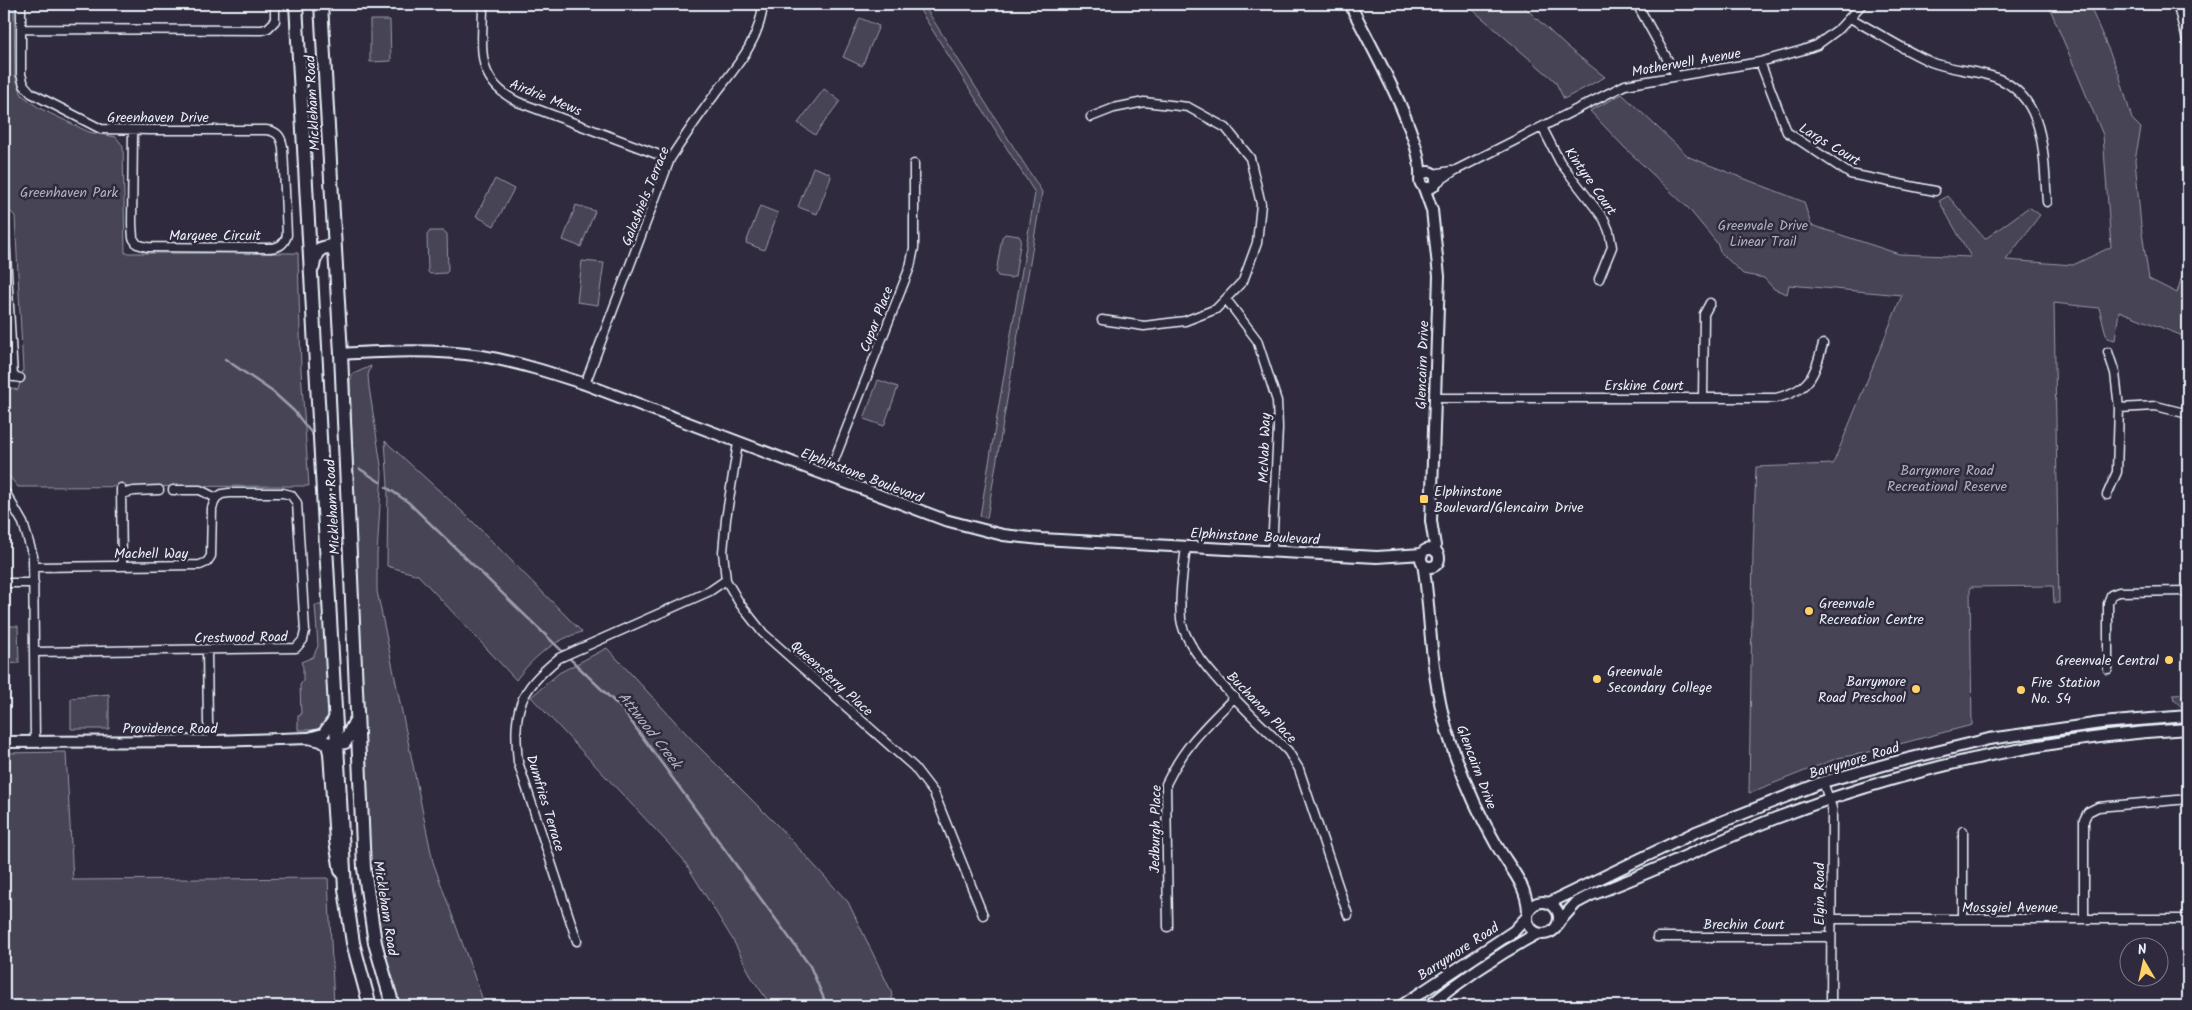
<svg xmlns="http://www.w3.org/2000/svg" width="2192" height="1010" viewBox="0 0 2192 1010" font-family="Kalam,sans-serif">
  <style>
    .green { fill: #464455; stroke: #979aa6 }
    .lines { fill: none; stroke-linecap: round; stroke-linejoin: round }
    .stream { stroke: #9c9fab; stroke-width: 2.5 }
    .minor-casing { stroke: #e8f1f8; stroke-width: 11 }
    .tertiary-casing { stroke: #e8f1f8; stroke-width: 14 }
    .primary-casing { stroke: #e8f1f8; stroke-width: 16 }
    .minor { stroke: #2f2a3d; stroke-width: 8 }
    .tertiary { stroke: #2f2a3d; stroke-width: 10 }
    .primary { stroke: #2f2a3d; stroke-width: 12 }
    .poi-dot { fill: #ffd166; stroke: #2f2a3d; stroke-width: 2 }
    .labels { text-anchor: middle; stroke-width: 5; stroke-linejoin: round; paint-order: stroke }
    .street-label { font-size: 14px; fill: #e8f1f8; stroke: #2f2a3d }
    .park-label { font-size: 14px; fill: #afb4bf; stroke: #2f2a3d }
    .poi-label { font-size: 14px; fill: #e8f1f8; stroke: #2f2a3d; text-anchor: start }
    .water-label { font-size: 15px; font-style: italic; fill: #afb4be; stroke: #2f2a3d }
  </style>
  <rect width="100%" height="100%" fill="#2f2a3d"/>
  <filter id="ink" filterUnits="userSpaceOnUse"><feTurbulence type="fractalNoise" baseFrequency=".02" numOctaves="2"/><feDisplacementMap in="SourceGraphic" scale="10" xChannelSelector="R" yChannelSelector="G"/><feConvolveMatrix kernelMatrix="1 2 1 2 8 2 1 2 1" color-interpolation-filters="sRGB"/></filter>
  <g filter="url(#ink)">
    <path class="green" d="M4,4h10l1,72 7,19 17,13 50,24 27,5 7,9 2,107h173l3,117 8,116 -291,1 -14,-17v-84l14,4 5,-20 -8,-154 -11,-11z
      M916,4h7l119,188 -55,326 -7,-2 55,-323z
      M1466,4h55l46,43 38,30 -41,22 -9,-18z
      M2048,4h41l30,70 13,45 9,9 -6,32 6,66 8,53 28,14 11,-39v30l-3,12 3,2v40l-69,-27 -4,29 -8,-2 -8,-30 -45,-5 5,300h-5l-1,-17 -83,1 2,138 -107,28 -27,5 -89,35 4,-243 3,-83 77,-3 69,-169 -113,-10 -2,9 -13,-5 -10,-11 -21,-4 -23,-22 -3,-9 -29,-35 -64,-61 -34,-36 32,-17 67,63 115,45 7,23 88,29 72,3 -32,-56 9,-5 37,43 44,-32 11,8 -34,45 67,5 38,-18 -8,-112z
      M860,18l19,8 -17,40 -19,-9z
      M370,20h20l1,41 -21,1z
      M824,89l16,12 -25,34 -17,-12z
      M813,167l16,6 2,4 -14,37 -19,-7z
      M495,179l19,10 -20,37 -18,-10z
      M576,205l19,6 -14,36 -18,-7z
      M760,206l18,7 -14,37 -18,-7z
      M430,231h14l3,3 1,37 -2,2 -16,1 -2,-2 -1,-37z
      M1005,234l14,2 2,3 -6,37 -4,2 -13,-2 -2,-3 6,-36z
      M582,261l22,2 -6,42 -21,-3z
      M371,366l-3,9 1,12 13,85 -5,83v36l56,271 52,144h-86l-15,-47 -10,-58 -4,-35 -11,-232 -9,-253 3,-7z
      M878,380l20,7 -14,39 -20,-7z
      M385,441l82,75 115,116c-28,8 -49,25 -66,48l-98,-105 -31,-9 1,-80z
      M315,605h9l6,114 -10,11h-22v-14l3,-1 -1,-30 3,-4v-14l-2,-5 12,-5 5,-11z
      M4,626h14l1,37 -15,1z
      M607,648l89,96 83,83 69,75 43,89 2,12 -21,3h-99l-3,-2 -18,-26 -19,-38 -50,-81 -152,-162 28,-24z
      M109,694v35h-38v-31z
      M2188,694v14l-4,1 -10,-9 -1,-5z
      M66,752l7,128 255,-2 6,127 -330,1v-253z"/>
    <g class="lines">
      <path class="stream" d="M225,359l48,33 21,19 19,24
        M360,469l20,13
        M386,487l22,15 214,207 188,257 17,40"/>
      <g class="minor-casing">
        <path id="minor" d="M21,4v70l3,11 7,8 70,36 49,1h116c11,1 15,6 17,17l4,88c-3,11 -10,13 -20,13l-120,-1 -10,-3 -4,-6 -1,-14 1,-94
          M483,4c0,44 -10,75 35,98l152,57
          M1637,4l39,71
          M2177,4l11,39
          M1850,18c27,14 53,32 81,44 20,8 43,8 63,15 53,19 49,79 53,125
          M21,29l241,1 6,-2 7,-7v-17
          M1760,62l27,70 63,42 85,17
          M1091,117l23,-9 30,-6 44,5 38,21 24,30 11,46 -4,39 -14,38 -27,28 -31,12 -41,5 -42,-6
          M1542,127l18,35 44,57 5,12 3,16 -13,32
          M1433,174l18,-3
          M1436,183l20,-13 169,-85 135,-23 43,-12 14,-5 23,-17 22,-24
          M4,219l9,158
          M1226,299l31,41 20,61 1,27 -6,123
          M4,374l16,4
          M585,384l85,-225c13,-20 26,-39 40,-58 22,-30 50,-58 53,-97
          M1434,398h342c34,-8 38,-22 47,-54
          M1703,398l1,-84 6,-11
          M2119,408l37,-2 32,8
          M738,443l-12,76 -3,33 3,28 14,24 23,29 151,134 20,26 49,122
          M828,476l82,-209 4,-19v-84
          M121,488l1,78
          M4,490l19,33 10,33 2,186
          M173,490h27l16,8
          M121,494l13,-3 25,-1
          M2107,495l10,-23 2,-64 -4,-35 -7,-21
          M1186,547c-3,24 -7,49 -5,72 4,38 79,104 107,132l11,18 49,146
          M34,567l166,-2 7,-3 4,-6 1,-48 4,-10 6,-4 7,-1h54l8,2 6,8 8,128 -2,9 -7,8 -261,4
          M4,583h30
          M207,650l1,73 3,10 5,8
          M2108,669v-66l3,-8 8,-3 69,-1
          M1823,782l9,26 -1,198
          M1963,831v88
          M1831,919h357
          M2084,919v-99l4,-8 10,-5 90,-8
          M1168,927l-2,-143c18,-38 40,-58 69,-87
          M1657,937h174
          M577,941l-59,-179c-5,-52 0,-71 41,-104l151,-67 16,-11"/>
      </g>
      <g class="tertiary-casing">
        <path id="tertiary" d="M1350,4c19,39 73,132 70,172
          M1420 180a8 8 0 1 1 16 0a8 8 0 1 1-16 0Z
          M1424,188l8,22 7,66 -8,245 5,31
          M341,354c47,-3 94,-5 141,2 35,6 69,17 103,28l360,136 58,15 38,4 336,18 45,-3
          M1421 558a9 9 0 1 1 18 0a9 9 0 1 1-18 0Z
          M1423,564c4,22 5,42 7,64 3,37 8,77 20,112 12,36 27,71 46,104 12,22 31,40 32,67
          M309,738l14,-4 11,-15
          M321,741l6,4 2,8 6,88 5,30
          M4,742l212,-1 92,-3 27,6
          M1527 918a16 16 0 1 1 32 0a16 16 0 1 1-32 0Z
          M1549,903l147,-71 127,-50 68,-19 98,-24 112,-16 87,-7
          M1558,923l18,-20 15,-8c63,-23 123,-53 185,-77 132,-50 271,-81 412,-89
          M1401,1006l113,-75 13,-14
          M1429,1006c33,-27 70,-52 109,-73"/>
      </g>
      <g class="primary-casing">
        <path id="primary" d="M296,4l49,885 8,54 17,63
          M321,4l20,350 23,514 11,75 18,63
          M313,267l1,-6 6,-12 10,-3 4,6
          M335,744l10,-2 10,-20"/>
      </g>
      <use href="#minor" class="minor"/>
      <use href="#tertiary" class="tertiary"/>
      <use href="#primary" class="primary"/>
    </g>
  </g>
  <g class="poi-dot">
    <rect x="1419" y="494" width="10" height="10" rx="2.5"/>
    <circle cx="1809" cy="611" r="5"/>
    <circle cx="2169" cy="660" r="5"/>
    <circle cx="1597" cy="679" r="5"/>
    <circle cx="1916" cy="689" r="5"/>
    <circle cx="2021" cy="690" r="5"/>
  </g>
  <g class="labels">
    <g class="street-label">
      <text transform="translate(1686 62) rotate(-10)" y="5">Motherwell Avenue</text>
      <text transform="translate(546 97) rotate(22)" y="5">Airdrie Mews</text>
      <text transform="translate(312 103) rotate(-93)" y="5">Mickleham Road</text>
      <text x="158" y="122">Greenhaven Drive</text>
      <text transform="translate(1830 144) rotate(31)" y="5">Largs Court</text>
      <text transform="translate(1591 181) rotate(55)" y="5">Kintyre Court</text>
      <text transform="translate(645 196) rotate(-68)" y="5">Galashiels Terrace</text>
      <text x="215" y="240">Marquee Circuit</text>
      <text transform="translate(876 319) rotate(-69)" y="5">Cupar Place</text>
      <text transform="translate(1422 365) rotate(-88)" y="5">Glencairn Drive</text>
      <text x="1644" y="390">Erskine Court</text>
      <text transform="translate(1264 448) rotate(-88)" y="5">McNab Way</text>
      <text transform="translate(862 475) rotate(21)" y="5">Elphinstone Boulevard</text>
      <text transform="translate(332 507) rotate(-93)" y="5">Mickleham Road</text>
      <text transform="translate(1255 536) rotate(3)" y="5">Elphinstone Boulevard</text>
      <text x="151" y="558">Machell Way</text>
      <text transform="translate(241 637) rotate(-1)" y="5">Crestwood Road</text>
      <text transform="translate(832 678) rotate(42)" y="5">Queensferry Place</text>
      <text transform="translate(1262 707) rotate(46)" y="5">Buchanan Place</text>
      <text x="170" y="733">Providence Road</text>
      <text transform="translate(1854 760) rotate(-17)" y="5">Barrymore Road</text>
      <text transform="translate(1477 767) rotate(69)" y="5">Glencairn Drive</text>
      <text transform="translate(546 803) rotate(73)" y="5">Dumfries Terrace</text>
      <text transform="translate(1155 829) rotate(-89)" y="5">Jedburgh Place</text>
      <text transform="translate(1819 894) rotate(-90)" y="5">Elgin Road</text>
      <text x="2010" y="912">Mossgiel Avenue</text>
      <text transform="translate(386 908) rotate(81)" y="5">Mickleham Road</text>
      <text x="1744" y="929">Brechin Court</text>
      <text transform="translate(1458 951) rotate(-33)" y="5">Barrymore Road</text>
    </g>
    <g class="park-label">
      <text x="69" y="197">Greenhaven Park</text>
      <text x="1763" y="230">Greenvale Drive<tspan x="1763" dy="16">Linear Trail</tspan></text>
      <text x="1947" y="475">Barrymore Road<tspan x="1947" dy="16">Recreational Reserve</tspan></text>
    </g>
    <g class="poi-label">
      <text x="1434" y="496">Elphinstone<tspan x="1434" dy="16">Boulevard/Glencairn Drive</tspan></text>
      <text x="1819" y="608">Greenvale<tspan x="1819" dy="16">Recreation Centre</tspan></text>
      <text x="2159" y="665" text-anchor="end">Greenvale Central</text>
      <text x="1607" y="676">Greenvale<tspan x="1607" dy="16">Secondary College</tspan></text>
      <text x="1906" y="686" text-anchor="end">Barrymore<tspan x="1906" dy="16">Road Preschool</tspan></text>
      <text x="2031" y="687">Fire Station<tspan x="2031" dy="16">No. 54</tspan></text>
    </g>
    <g class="water-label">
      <text transform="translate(650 730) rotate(52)" y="5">Attwood Creek</text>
    </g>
  </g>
  <rect width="2192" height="1010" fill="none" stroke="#2f2a3d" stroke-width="20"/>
  <rect x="10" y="10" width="2172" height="990" fill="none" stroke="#e8f1f8" stroke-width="2" filter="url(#ink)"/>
  <g transform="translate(2144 962) rotate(351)"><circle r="24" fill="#2f2a3d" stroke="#797a88"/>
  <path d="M0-4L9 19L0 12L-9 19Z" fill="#ffd166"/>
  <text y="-8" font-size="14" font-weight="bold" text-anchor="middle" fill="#e8f1f8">N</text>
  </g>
</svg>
